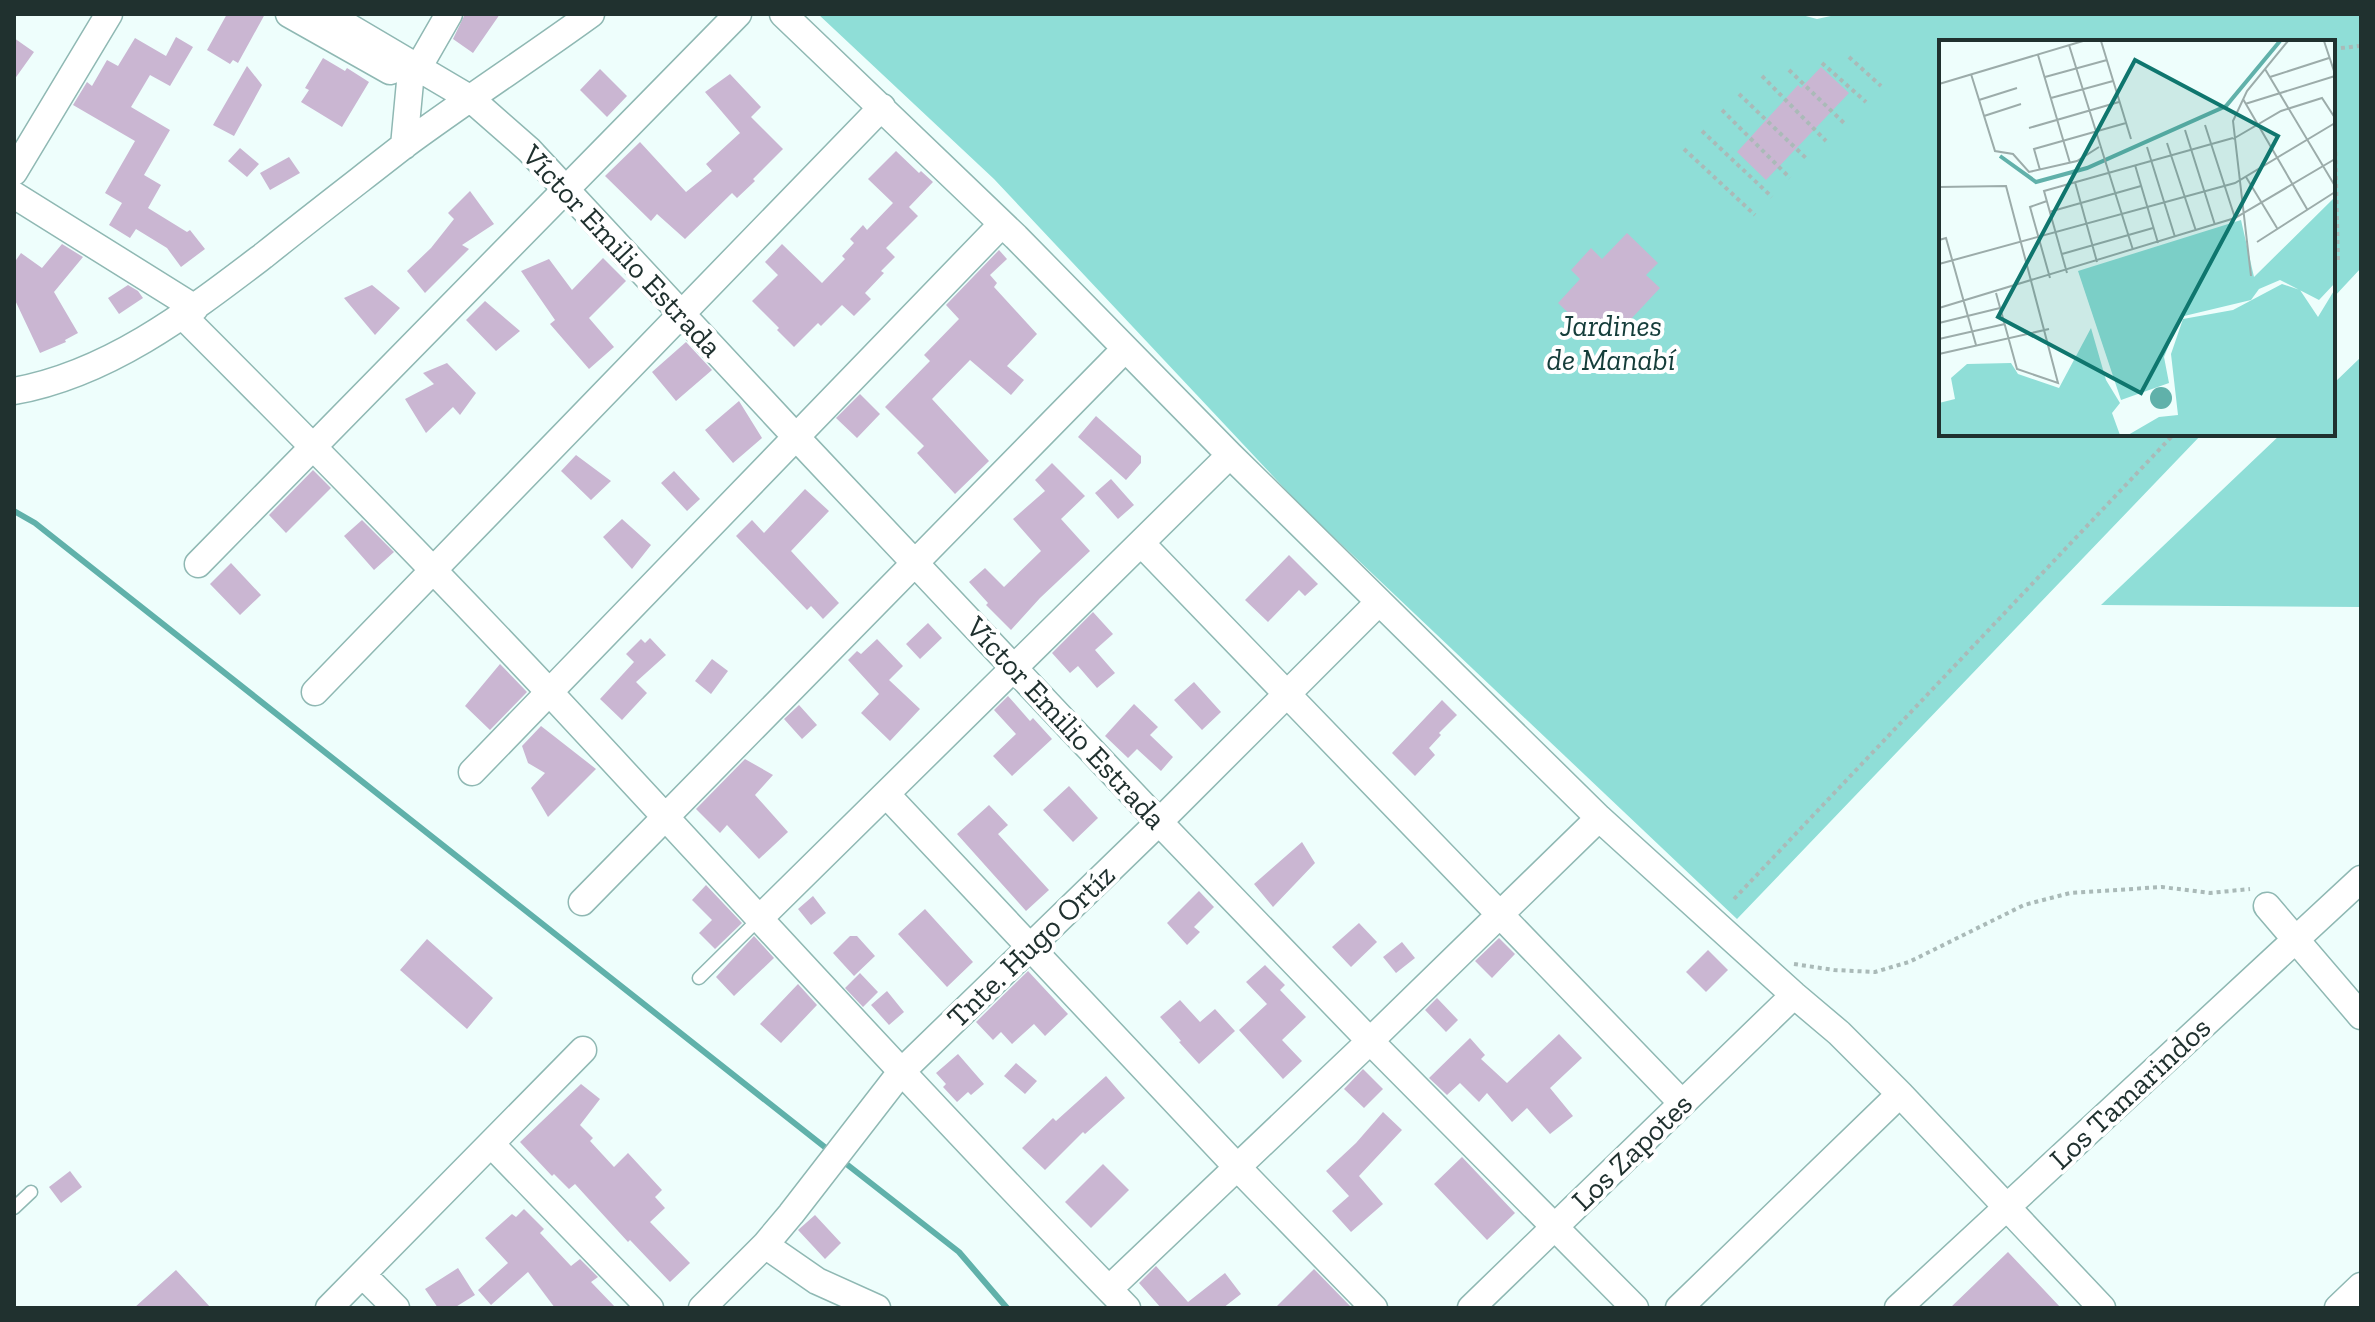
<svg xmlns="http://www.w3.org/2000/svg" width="2375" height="1322" viewBox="0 0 2375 1322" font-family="'Zilla Slab',serif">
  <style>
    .green { fill: #8fded7 }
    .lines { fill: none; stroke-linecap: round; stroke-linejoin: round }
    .stream { stroke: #60b1aa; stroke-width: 6 }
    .building { fill: #cab6d2 }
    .lane-casing { stroke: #8fb8b3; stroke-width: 15 }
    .street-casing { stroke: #8fb8b3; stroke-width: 29 }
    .path { stroke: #aabab8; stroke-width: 4; stroke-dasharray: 4 4; stroke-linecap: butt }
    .lane { stroke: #fff; stroke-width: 12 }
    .street { stroke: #fff; stroke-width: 26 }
    .labels { text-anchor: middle; stroke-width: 8; stroke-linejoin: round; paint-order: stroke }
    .street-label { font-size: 30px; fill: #20312f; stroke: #fff }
    .park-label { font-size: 30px; font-style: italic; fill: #153d3a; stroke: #fff }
    .inset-river { fill: none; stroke: #60b1aa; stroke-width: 4 }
    .inset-road { fill: none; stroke: #9cacaa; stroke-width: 2 }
    .view { fill: #0f766e; fill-opacity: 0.15; stroke: #0f766e; stroke-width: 4 }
    .inset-edge { fill: none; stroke: #20312f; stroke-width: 4 }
  </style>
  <rect width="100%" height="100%" fill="#eefefc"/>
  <path class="green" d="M818,14h980l19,5 23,-5h521v254l-28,30v-256h-392v392h261l-465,485 -436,-413 -307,-327z
    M2361,357v250l-260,-2 180,-171h52v-50z"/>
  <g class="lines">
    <path class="stream" d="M14,511l21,12 796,629
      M840,1159l119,93 48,56"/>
  </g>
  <path class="building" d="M227,14h38l-27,49 -5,-3 -3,4 -23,-14z
    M465,14h35l-27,39 -20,-14z
    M176,37l17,10 -23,39 -20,-11 -19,32 39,23 -26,45 17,10 -13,23 39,24 3,-2 15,19 -24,18 -14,-19 -31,-19 -6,9 -21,-13 13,-22 -17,-10 30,-52 -62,-36 14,-23 5,4 15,-26 11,6 17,-28 31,18z
    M14,38l20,14 -20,28z
    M323,58l22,13 2,-3 22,14 -27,45 -41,-25 8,-12 -4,-2z
    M247,66l15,19 -28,51 -21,-11z
    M1821,67l28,26 -83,87 -29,-28 61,-67 3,3z
    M600,69l27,27 -20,21 -27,-27z
    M730,74l31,33 -10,10 32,32 -30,30 2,2 -18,17 -5,-5 -47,46 -28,-25 -6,7 -46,-45 35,-34 46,50 26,-21 -6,-7 34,-31 -35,-41z
    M240,148l19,16 -12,13 -19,-16z
    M896,151l23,22 2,-2 12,11 -24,25 9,9 -32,32 9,9 -14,14 3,2 -19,20 6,6 -17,17 -12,-11 -21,21 -3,-3 -24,24 -17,-17 2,-2 -27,-27 26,-26 -13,-13 17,-18 40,39 23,-24 -3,-3 12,-13 -4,-4 13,-14 4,5 26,-27 -25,-24z
    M289,157l11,16 -30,17 -10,-17z
    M470,191l24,33 -32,21 7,4 -44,44 -18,-22 24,-23 23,-29 -6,-6z
    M1627,233l31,30 -12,12 14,13 -42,45 -15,-14 -14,14 -31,-30 22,-24 -9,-9 20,-22 11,11z
    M62,244l21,13 -29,35 24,41 -13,7 1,2 -26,11 -26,-55v-35l7,-10 21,15z
    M999,250l8,9 -17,16 7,8 -3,4 43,47 -30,32 17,14 -13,15 -41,-35 -38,39 57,62 -34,33 -38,-41 7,-7 -39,-39 45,-46 -6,-6 35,-36 -13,-14z
    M603,258l23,23 -37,37 25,29 -25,22 -39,-45 5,-4 -34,-49 28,-12 23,31z
    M128,285l10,6 5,7 -24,16 -11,-16z
    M372,285l28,23 -25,27 -31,-37z
    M485,301l35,30 -24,20 -30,-31z
    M686,342l26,28 -36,31 -24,-29z
    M447,363l29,30 -16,22 -7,-8 -27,26 -21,-34 29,-15 -11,-11z
    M860,394l20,20 -23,24 -21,-20z
    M739,401l23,37 -29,25 -28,-33z
    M1096,416l45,40v7l-15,17 -48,-43z
    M576,455l35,26 -20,19 -30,-29z
    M1052,463l33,33 -24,23 29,32 -50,47 -29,32 -25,-25 2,-2 -19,-21 16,-14 19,19 37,-36 -28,-32 32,-28 -10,-11z
    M313,470l18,18 -45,45 -17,-18z
    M674,471l26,28 -13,12 -26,-28z
    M1111,479l23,26 -16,14 -23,-26z
    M805,489l24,22 -38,40 48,52 -16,16 -12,-13 -4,4 -71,-74 16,-16 12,13z
    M622,519l29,26 -19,24 -29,-32z
    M362,520l32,32 -20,18 -30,-34z
    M1289,555l29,29 -13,12 -6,-6 -31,32 -23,-22z
    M231,563l30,32 -21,20 -30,-31z
    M1093,612l20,22 -18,16 20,23 -18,15 -19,-22 -8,7 -18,-20z
    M928,623l14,15 -22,21 -14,-15z
    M650,638l16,17 -30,27 11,11 -25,27 -22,-21 34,-37 -8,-8 15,-15 4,4z
    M877,639l26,27 -14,14 31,29 -30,32 -29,-28 18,-19 -31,-34 9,-9 4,3z
    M712,659l16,12 -17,23 -16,-13z
    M500,664l27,28 -37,38 -25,-24z
    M1194,682l27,30 -19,18 -28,-30z
    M1008,696l22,25 3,-3 19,21 -40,37 -19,-20 23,-22 -22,-24z
    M1442,700l15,15 -18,18 2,2 -12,13 6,7 -20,21 -23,-23z
    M1134,704l24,23 -8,8 23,22 -12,14 -24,-22 -9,9 -23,-22z
    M799,705l18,20 -15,14 -18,-20z
    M541,726l55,43 -48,48 -17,-29 14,-15 -17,-10 -6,-17z
    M745,759l28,16 -18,20 33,37 -29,27 -32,-34 -7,8 -24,-24z
    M1069,786l29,32 -25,24 -30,-32z
    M989,805l19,20 -10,9 51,56 -23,21 -69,-77z
    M1302,842l13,21 -42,44 -19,-23z
    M706,885l36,38 -27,26 -16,-16 13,-13 -20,-20z
    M1199,891l15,16 -20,20 6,5 -13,13 -20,-22z
    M813,896l13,17 -15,12 -13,-16z
    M925,909l48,53 -26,25 -49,-53z
    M1359,923l18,19 -26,25 -19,-20z
    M754,936l20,22 -40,38 -18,-19z
    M850,936h7l18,20 -21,20 -21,-23z
    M1499,938l16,16 -23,24 -17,-17z
    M427,939l66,59 -26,31 -67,-59z
    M1402,942l13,16 -19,15 -13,-16z
    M1708,950l20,20 -22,22 -20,-20z
    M1265,965l20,20 -5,5 26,27 -24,23 20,21 -19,18 -44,-49 28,-26 -21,-22z
    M1028,971l40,43 -23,22 -11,-12 -22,20 -11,-12 -8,8 -17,-18z
    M860,973l18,19 -15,15 -18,-19z
    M798,984l19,21 -36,38 -21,-19z
    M887,991l17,21 -15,13 -18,-20z
    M1437,998l21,22 -12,12 -21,-22z
    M1180,1000l20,22 15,-13 20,22 -36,33 -20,-22 2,-1 -21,-24z
    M1559,1034l23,24 -32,30 23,28 -23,18 -23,-26 -15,14 -25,-29 -8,9 -19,-19 -13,12 -18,-17 41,-40 15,17 -4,4 26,24z
    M958,1054l26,30 -13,11 -3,-3 -11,10 -14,-15 3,-3 -10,-11z
    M1016,1063l21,18 -12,13 -21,-18z
    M1363,1069l20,20 -19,19 -20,-19z
    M1106,1076l19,22 -40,36 -2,-2 -38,38 -23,-22 31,-30 3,3z
    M581,1084l19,15 -20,26 13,13 -3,3 24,26 14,-14 34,37 -7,7 10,11 -15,14 40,41 -20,19 -40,-42 -2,2 -53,-58 -6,5 -15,-15 -2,2 -32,-34z
    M1383,1112l19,18 -43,46 24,28 -32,28 -19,-21 17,-15 -23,-25 30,-28z
    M1462,1157l53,56 -28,27 -53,-56z
    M1103,1164l26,26 -38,38 -26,-26z
    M70,1171l12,16 -21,16 -12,-16z
    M524,1209l20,20 -4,4 31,33 9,-7 18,18 -7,5 25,26h-61l-27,-36 -37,33 -13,-15 30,-27 -23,-25 27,-24 4,3z
    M815,1215l26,28 -16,16 -27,-29z
    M2008,1252l53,56h-111z
    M1156,1266l32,36 37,-29 16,21 -18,14h-62l-22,-25z
    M458,1268l17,27 -21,13h-16l-13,-19z
    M1314,1269l38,39h-77z
    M176,1270l35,38h-77z"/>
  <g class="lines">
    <g class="lane-casing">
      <path id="lane" d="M699,978l60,-59
        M14,1208l17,-16"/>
    </g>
    <g class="street-casing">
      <path id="street" d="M289,14l101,57
        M327,14l144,85 58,51 268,288 362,384 211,219 265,267
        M783,14l233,223 214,218 369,363 195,177 45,38 61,61 202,214
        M404,146l6,-64 39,-68
        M14,172l95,-158
        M14,195l181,113
        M183,316c125,125 249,251 370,380 191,205 379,412 574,612
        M14,391c95,-17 174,-78 249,-135 46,-37 93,-73 139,-109 62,-46 127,-88 189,-133
        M1142,544l540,559
        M198,564l540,-550
        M315,692l567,-585
        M472,772l530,-548
        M886,794l351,373 137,141
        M582,902l543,-553
        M2267,906l94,110
        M759,919l471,-464
        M491,1144l159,164
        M765,1245l52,36 60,27
        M363,1275l33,33
        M1109,1289l261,-248 229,-223
        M329,1308l254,-258
        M702,1308l63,-63 26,-31 110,-142 258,-250 220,-220
        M1471,1308l323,-313
        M1679,1308l221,-214
        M1898,1308l463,-429
        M2338,1308l23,-22"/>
    </g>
    <path class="path" d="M2333,49l26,-3
      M1849,57l32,29
      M1822,63l44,39
      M2333,64l5,197 -5,5
      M1789,70l56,54
      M1762,76l64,65
      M1739,94l69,66
      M1722,110l68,68
      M1702,131l70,66
      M1684,149l71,66
      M1734,899l440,-465
      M1794,964l40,6 41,2 34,-10 115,-57 46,-12 92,-6 48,6 40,-4"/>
    <use href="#lane" class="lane"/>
    <use href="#street" class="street"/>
  </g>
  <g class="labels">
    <g class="street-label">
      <text transform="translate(622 251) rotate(47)" y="10">Víctor Emilio Estrada</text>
      <text transform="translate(1066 723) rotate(47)" y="10">Víctor Emilio Estrada</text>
      <text transform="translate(1031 946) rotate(-44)" y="10">Tnte. Hugo Ortíz</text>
      <text transform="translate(2130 1093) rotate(-43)" y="10">Los Tamarindos</text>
      <text transform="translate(1632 1152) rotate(-44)" y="10">Los Zapotes</text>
    </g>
    <g class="park-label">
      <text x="1611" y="336">Jardines<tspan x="1611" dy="34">de Manabí</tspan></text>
    </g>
  </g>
  <g transform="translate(1939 40)">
    <rect width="396" height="396" fill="#eefefc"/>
    <path d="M396,157v86l-16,17 -39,-20 -21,9 -8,11 -71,17 -16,40 5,26 -48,17 -43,-129 163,-51 13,57zM343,244l18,6 18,27 17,-28v146h-207l31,-18 19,-2 -7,-61 12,-35 50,-9zM152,288l15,52 14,23 -8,10 8,22h-181v-32l16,-4 -4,-21 16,-14 44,-1 7,11 41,14z" fill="#8fded7"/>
    <path d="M211 358a11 11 0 1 1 22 0a11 11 0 1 1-22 0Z" fill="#60b1aa"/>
    <path class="inset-river" d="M61,116l36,26 51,-14 139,-62 54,-65"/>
    <path class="inset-road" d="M162,1l30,98M385,1l11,33M130,5l64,205M99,15l32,108M326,29l70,117M32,34l24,77 18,3 16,18 48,-11 22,-14M106,37l62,-17M331,37l59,-19M0,44l144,-43M112,58l62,-17M304,59l64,110M40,60l38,-12M306,64l90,-28M45,76l37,-12M266,85l30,93M90,88l90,-26M246,90l30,95M294,99l48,-28 41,-13 13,20M228,103l29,88M208,107l28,90M196,125l23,78M101,130l-6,-21 92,-26M307,137l31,51M136,142l22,80M0,147l67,-1 52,197 -41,-14 -21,-76M108,161l-17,6 20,71M110,172l92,-26M0,200l7,-2 30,107M318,202l78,-50M123,214l91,-26M0,224l296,-81 100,-60M128,233l-23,-82 189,-53M312,236l-18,-155 14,-30 41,-50M0,268l296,-90 100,-59M0,283l61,-15M0,299l66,-15M0,314l110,-25"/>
    <path class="view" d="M196,20l143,76 -137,257 -143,-76z"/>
    <rect width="396" height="396" class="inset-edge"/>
  </g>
  <rect width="2375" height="1322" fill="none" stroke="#20312f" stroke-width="32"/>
</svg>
